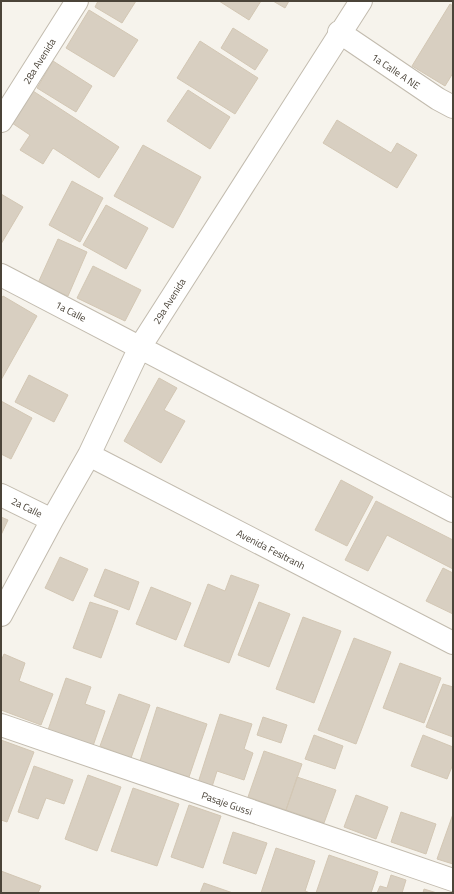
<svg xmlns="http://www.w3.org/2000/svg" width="454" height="894" viewBox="0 0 454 894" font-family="'Titillium Web',sans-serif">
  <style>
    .building { fill: #d8cfc1; stroke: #d3c7b4 }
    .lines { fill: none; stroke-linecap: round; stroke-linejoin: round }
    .minor-casing { stroke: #c2bbae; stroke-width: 24 }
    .minor { stroke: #fff; stroke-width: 22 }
    .labels { text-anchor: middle; stroke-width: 3; stroke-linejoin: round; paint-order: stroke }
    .street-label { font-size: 10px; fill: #4b4439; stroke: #fff }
  </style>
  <rect width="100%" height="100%" fill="#f6f3ec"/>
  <path class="building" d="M98,1h38l-14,22 -27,-16z
    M219,1h42l-12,19z
    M273,1h16l-4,7z
    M450,4l3,2v67l-8,13 -33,-20z
    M89,10l49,30 -24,37 -48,-29z
    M233,28l35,22 -13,20 -34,-22z
    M200,41l58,37 -23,36 -58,-36z
    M53,61l39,25 -16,26 -39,-24z
    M188,90l42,27 -20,32 -43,-28z
    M33,91l86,56 -20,31 -46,-30 -10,16 -23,-14 10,-15 -18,-12z
    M337,120l54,33 6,-10 20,12 -20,33 -74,-45z
    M143,145l58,32 -28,51 -59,-32z
    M72,181l31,17 -23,44 -31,-17z
    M1,194l22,13 -22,37z
    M106,205l42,23 -22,41 -43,-24z
    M58,239l29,13 -19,44 -30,-13z
    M93,266l48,24 -16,31 -48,-23z
    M3,296l34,20 -36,64v-81z
    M29,375l39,20 -14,27 -39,-20z
    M159,378l18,10 -13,22 21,11 -24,42 -37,-22z
    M1,401l31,17 -21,41 -10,-5z
    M341,480l32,17 -26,49 -32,-16z
    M376,501l77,39v29l-66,-34 -19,36 -23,-11z
    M1,517l7,3 -7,15z
    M60,557l28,12 -15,32 -28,-13z
    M443,568l10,5v41l-27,-13z
    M105,569l34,13 -10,28 -35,-14z
    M231,575l28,10 -30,78 -45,-17 24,-62 17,7z
    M151,587l40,16 -15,37 -40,-16z
    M90,602l28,9 -17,47 -28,-10z
    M259,602l31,12 -21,53 -31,-12z
    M303,617l38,14 -27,72 -38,-14z
    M354,638l37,14 -35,92 -38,-14z
    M4,654l21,9 -6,18 34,13 -12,31 -40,-15v-49z
    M400,663l41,15 -17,45 -41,-15z
    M66,678l25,9 -6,17 20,7 -12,35 -45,-16z
    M443,684l10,3v50l-27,-10z
    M119,694l31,11 -19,53 -31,-12z
    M157,707l50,17 -18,53 -49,-16z
    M220,714l32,10 -8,25 9,4 -9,27 -27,-9 -6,19 -14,-4z
    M263,717l24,8 -6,18 -24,-8z
    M314,735l29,11 -8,23 -30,-10z
    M423,735l30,12v17l-6,15 -36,-13z
    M1,740l33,12 -27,70 -6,-2z
    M264,751l38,13 -16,46 -38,-13z
    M34,766l39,14 -9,24 -18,-6 -8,21 -20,-7z
    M88,775l33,12 -24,64 -32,-12z
    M297,777l39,13 -12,33 -38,-13z
    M133,788l46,16 -22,62 -46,-15z
    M356,795l32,12 -12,32 -32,-12z
    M189,805l32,11 -18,52 -32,-11z
    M401,812l35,12 -10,30 -35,-12z
    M453,814v50l-16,-5z
    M233,832l34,11 -11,31 -33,-11z
    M276,848l39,13 -10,30 5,2h-49z
    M329,855l49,17 -7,21h-55z
    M1,871l40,15 -3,7h-37z
    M391,875l15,5 -4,13h1h-26l3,-7 7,2z
    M204,883l29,10h-33z
    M424,889l13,4h-14z"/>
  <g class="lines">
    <g class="minor-casing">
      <path id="minor" d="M339,32l99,67 15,8
        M1,121l76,-120
        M1,275l452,236
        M89,455l364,188
        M1,495l51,25
        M1,615l51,-95 37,-65 51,-108 221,-346
        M1,725l452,155"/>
    </g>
    <use href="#minor" class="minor"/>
  </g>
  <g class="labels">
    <g class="street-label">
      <text transform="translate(39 61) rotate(-58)" y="4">28a Avenida</text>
      <text transform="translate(396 71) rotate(34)" y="4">1a Calle A NE</text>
      <text transform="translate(169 301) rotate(-58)" y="4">29a Avenida</text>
      <text transform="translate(71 311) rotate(27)" y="4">1a Calle</text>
      <text transform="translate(27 507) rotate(26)" y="4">2a Calle</text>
      <text transform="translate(271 549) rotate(27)" y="4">Avenida Fesitranh</text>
      <text transform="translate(227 803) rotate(19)" y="4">Pasaje Gussi</text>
    </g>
  </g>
  <rect width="454" height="894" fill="none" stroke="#4b4439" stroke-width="4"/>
</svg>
